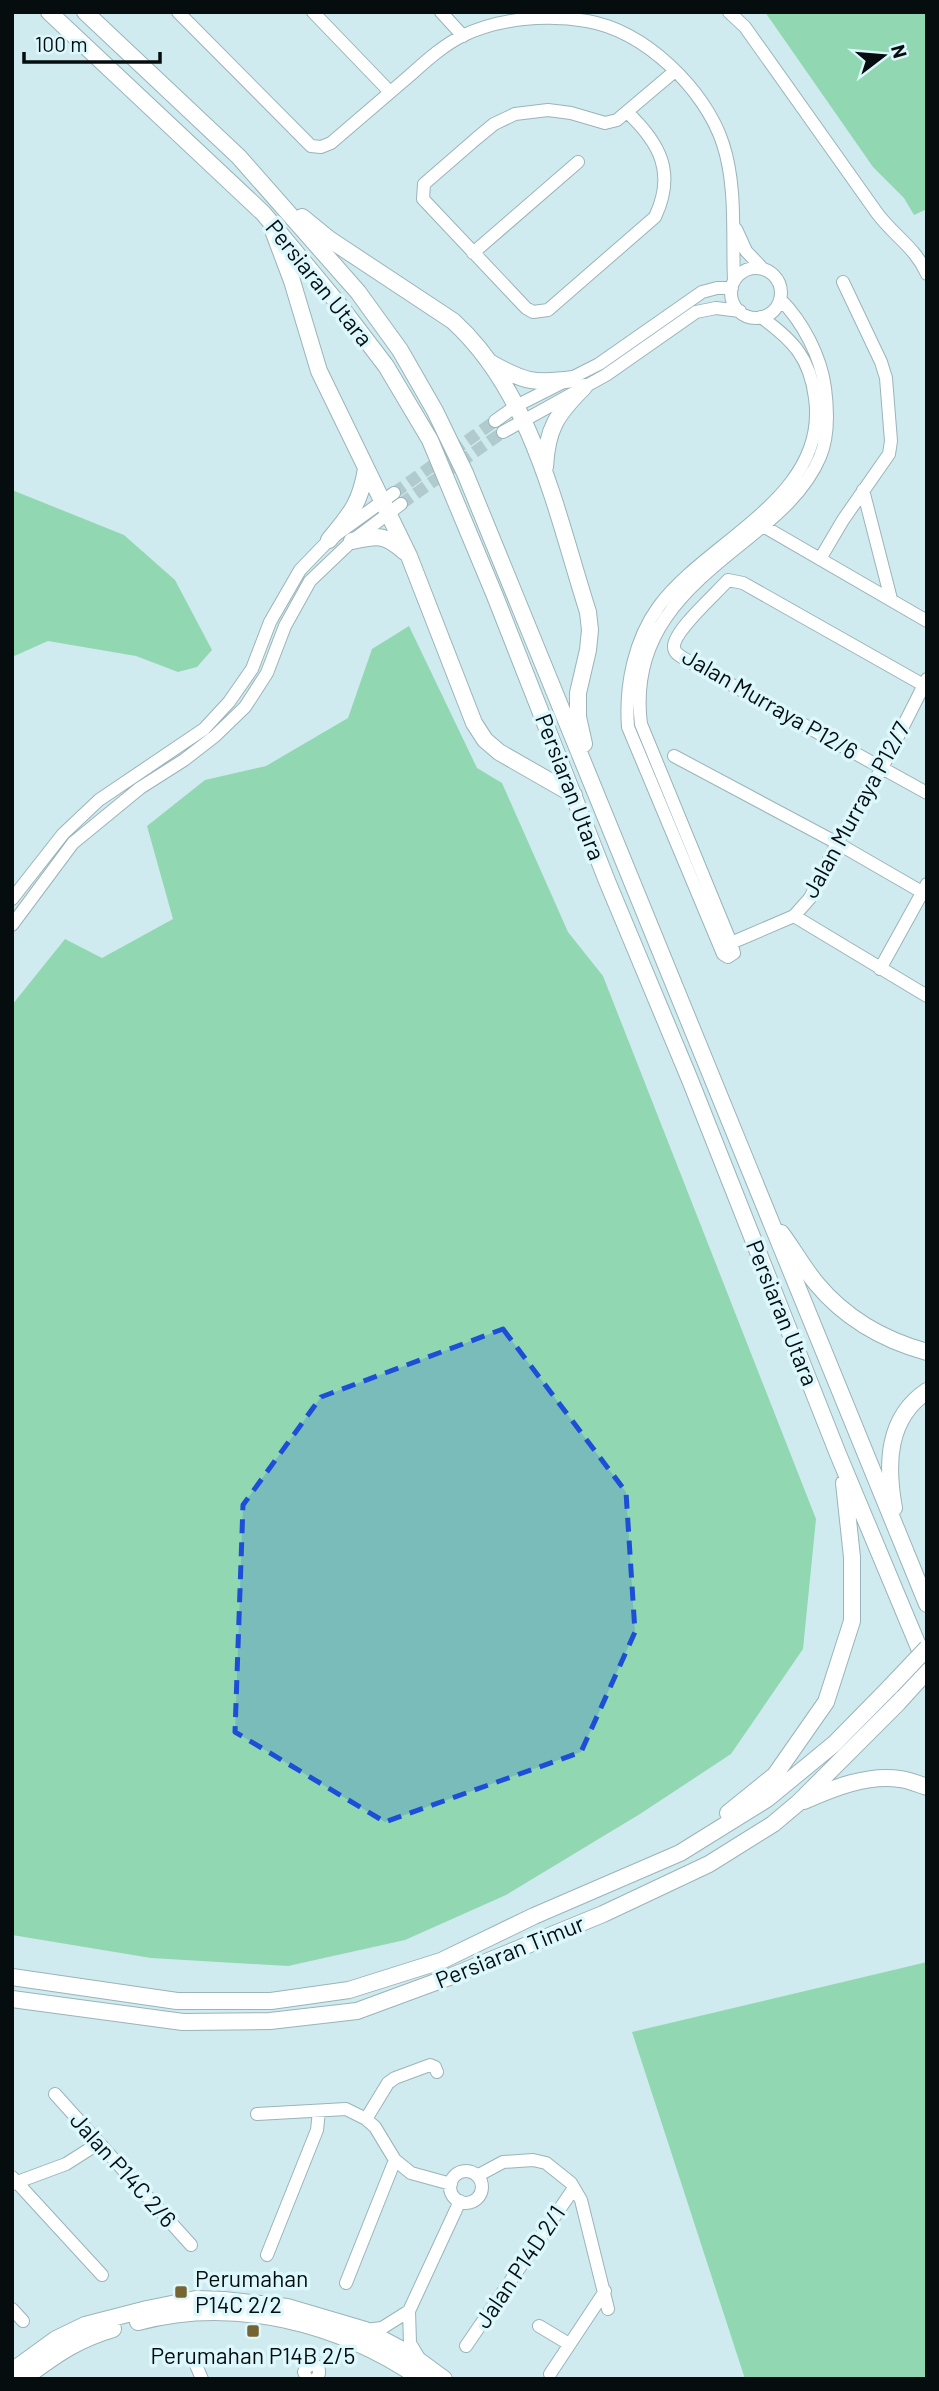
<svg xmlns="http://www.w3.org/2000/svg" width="939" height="2391" viewBox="0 0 939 2391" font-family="Barlow,sans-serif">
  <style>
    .green { fill: #91d8b2 }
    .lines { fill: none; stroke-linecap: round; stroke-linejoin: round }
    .minor-tunnel { stroke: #b1cacd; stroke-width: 12; stroke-dasharray: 12 6; stroke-linecap: butt }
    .minor-casing { stroke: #9ab4b9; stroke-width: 14 }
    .major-casing { stroke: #9ab4b9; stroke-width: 18 }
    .minor { stroke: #fff; stroke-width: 12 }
    .major { stroke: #fff; stroke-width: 16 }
    .major-bridge-casing { stroke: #9ab4b9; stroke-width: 18; stroke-linecap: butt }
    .major-bridge { stroke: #fff; stroke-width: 16 }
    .marked { fill: #1d4ed8; fill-opacity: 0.2; stroke: #1d4ed8; stroke-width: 5; stroke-dasharray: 14 9; stroke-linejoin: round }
    .poi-dot { fill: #766432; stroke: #ddf8fc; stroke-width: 2.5 }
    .labels { text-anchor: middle; stroke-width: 7; stroke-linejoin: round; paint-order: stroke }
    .street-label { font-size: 23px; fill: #050d0f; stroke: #ddf8fc }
    .poi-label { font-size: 23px; fill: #050d0f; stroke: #ddf8fc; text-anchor: start }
  </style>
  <rect width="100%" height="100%" fill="#cfebef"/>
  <path class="green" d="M765,12h162v197l-13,6 -10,-17 -31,-31z
    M12,490l112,45 51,45 37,70 -15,17 -19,5 -42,-16 -88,-15 -36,16z
    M409,626l68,142 25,15 66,149 35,44 213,543 -13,130 -72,105 -91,60 -134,81 -101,45 -117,26 -137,-8 -139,-23v-930l53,-66 37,19 71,-39 -26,-93 58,-46 61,-14 82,-48 24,-69z
    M927,1962v417h-182l-113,-347z"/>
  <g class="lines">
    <path class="minor-tunnel" d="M394,493l101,-72
      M401,504l102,-72"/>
    <g class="minor-casing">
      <path id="minor" d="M178,12l133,134 10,1 10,-4c26,-22 51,-44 77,-66 16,-14 34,-31 54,-41 37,-18 85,-22 125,-15 58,10 118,68 136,123 14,43 9,92 11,137
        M313,12l77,80
        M441,12l22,24
        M729,12l16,15 132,186c17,23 38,34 50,61
        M627,112c33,31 49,61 28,105l-107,93 -15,2 -7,-4 -103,-109 1,-15 53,-46 17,-14 21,-10 33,-4 23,3 34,10 12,-3 58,-49
        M736,229l10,22 16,17
        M473,253l105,-91
        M731 293a25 25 0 1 1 50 0a25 25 0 1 1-50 0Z
        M761,317c32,23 49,41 54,81 14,99 -106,141 -156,208 -25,34 -34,80 -31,121l95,227 5,3 6,-4 -3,-10 -90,-219c-11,-88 42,-134 105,-184 30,-24 59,-48 74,-83 9,-21 8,-46 5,-69 -4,-31 -22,-66 -45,-89
        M495,421l21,-15 83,-42 103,-72 15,-4h15
        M503,432l103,-57 90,-63 20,-4 24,3
        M863,490l28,109
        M758,521l5,5 164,95
        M820,559l23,-39 46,-66 2,-13 -5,-63 -5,-16 -38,-80
        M927,687l-184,-104 -15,-3c-11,13 -55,51 -54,67 0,6 6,9 11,12l242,134
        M674,756l163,87 90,52
        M12,899l51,-65 36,-34 105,-71 25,-27 23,-33 18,-47 30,-52 29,-30 65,-47
        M794,916l133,80
        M12,925l61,-82 67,-55 44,-28 31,-24 30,-29 22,-34 18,-47 25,-45 42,-40 49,-37
        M731,943l63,-27 16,-18 27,-55 45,-75 45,-89
        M880,969l47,-85
        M55,2094l136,151
        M257,2114l89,-5 20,10 9,8 20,33 16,13 40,11
        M366,2119l22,-36 7,-5 35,-13 5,2 2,5
        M450 2187a16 16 0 1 1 32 0a16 16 0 1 1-32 0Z
        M477,2176l26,-14 30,-2 13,3 25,20 10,17 27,109
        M12,2177l90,98
        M12,2184l54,-20 33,-21
        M267,2255l50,-125 2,-19
        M346,2283l49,-123
        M12,2309l11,12
        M539,2326l30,18
        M365,2330l17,-2 27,-17
        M466,2346l108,-158
        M193,2358l9,21
        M419,2358l-9,-15 -1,-32 51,-110
        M550,2374l55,-83
        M307,2379l-3,-7c5,-14 22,-5 12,7"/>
    </g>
    <g class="major-casing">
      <path id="major" d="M49,12l214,201 78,94 45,59 44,74 65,156 112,285 83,199 148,374 89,213
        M85,12l154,145 119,135 42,58 35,61 30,62 462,1131
        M302,217l27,22 124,82c80,73 103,191 135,291l2,18 -2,20 -10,43v24l6,27
        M274,233l18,48 27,90 90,185 65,167 11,17 14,12 75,43
        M491,363c33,19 44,21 82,16
        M545,467c2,-39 12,-53 39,-80
        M329,540c22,-27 31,-36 37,-71
        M352,541c26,-6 33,-7 53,11
        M781,1233c12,16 22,34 35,50 29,35 67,57 111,69
        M894,1508c-8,-44 -7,-90 33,-117
        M804,1801c29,-13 64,-27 96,-22 9,1 18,5 27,8
        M728,1813l47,-38 51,-73 26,-81v-64l-8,-74
        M12,1977l165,24h94l78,-11 92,-29 93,-45 146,-63 87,-54 67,-55 57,-58
        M12,1999l171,23 87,-1 87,-10 95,-35 151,-62 106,-50 64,-40 25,-21 100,-100 29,-32
        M138,2322c96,-26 202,1 283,57
        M12,2371l44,-32 29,-14 62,-16 49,-10 28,1 63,7 78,23 45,24 34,25
        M23,2379c32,-23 52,-39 90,-50"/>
    </g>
    <use href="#minor" class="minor"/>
    <use href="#major" class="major"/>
    <g class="major-bridge-casing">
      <path id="major-bridge" d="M891,1686l36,-38"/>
    </g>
    <use href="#major-bridge" class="major-bridge"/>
  </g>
  <path class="marked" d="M503,1329l123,163 9,140 -54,120 -196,70 -150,-90 8,-227 78,-108z"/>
  <g class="poi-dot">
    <rect x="174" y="2285" width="14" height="14" rx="3.5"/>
    <rect x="246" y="2324" width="14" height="14" rx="3.5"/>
  </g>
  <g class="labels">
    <g class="street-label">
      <text transform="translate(319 283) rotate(51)" y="8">Persiaran Utara</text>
      <text transform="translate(770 704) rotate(30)" y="8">Jalan Murraya P12/6</text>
      <text transform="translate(570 787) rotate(69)" y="8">Persiaran Utara</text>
      <text transform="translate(856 810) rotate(-61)" y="8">Jalan Murraya P12/7</text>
      <text transform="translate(782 1313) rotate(68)" y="8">Persiaran Utara</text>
      <text transform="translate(510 1952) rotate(-22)" y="8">Persiaran Timur</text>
      <text transform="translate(123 2170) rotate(48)" y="8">Jalan P14C 2/6</text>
      <text transform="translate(520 2267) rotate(-56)" y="8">Jalan P14D 2/1</text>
    </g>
    <g class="poi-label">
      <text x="195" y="2287">Perumahan<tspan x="195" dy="26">P14C 2/2</tspan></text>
      <text x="253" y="2364" text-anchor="middle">Perumahan P14B 2/5</text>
    </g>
  </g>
  <rect width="939" height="2391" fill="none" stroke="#050d0f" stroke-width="28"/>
  <g transform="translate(883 56) rotate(74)" stroke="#ddf8fc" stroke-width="5" paint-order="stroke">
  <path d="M0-5L12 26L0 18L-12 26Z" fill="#050d0f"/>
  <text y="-10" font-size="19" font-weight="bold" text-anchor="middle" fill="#050d0f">N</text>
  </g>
  <path d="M24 52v10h136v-10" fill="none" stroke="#050d0f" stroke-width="3.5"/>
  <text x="35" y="52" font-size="21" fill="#050d0f" stroke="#ddf8fc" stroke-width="5" paint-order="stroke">100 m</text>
</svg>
